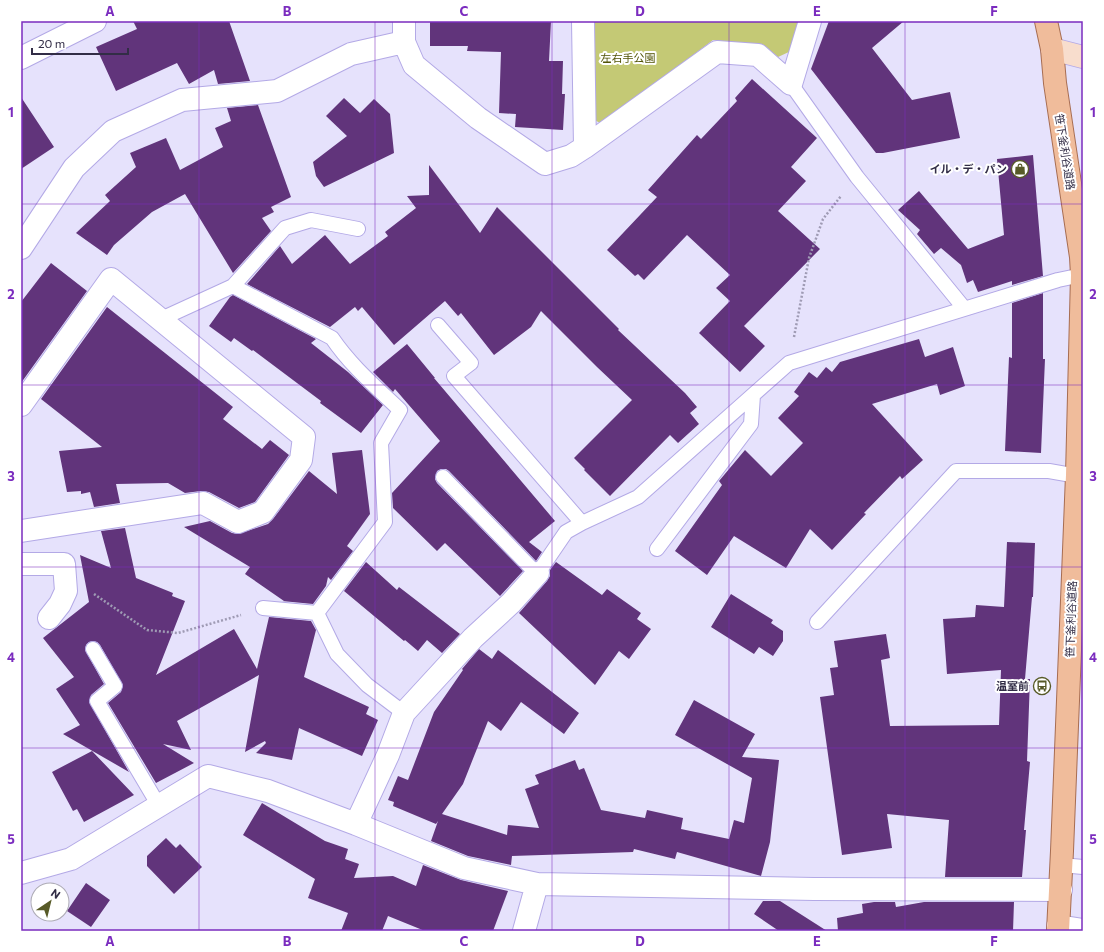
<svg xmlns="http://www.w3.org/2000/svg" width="1104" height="952" viewBox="0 0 1104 952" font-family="Commissioner,'Noto Sans JP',sans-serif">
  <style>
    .green { fill: #c4c975 }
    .building { fill: #61347b }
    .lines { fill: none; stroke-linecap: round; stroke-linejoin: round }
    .lane-casing { stroke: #b3a9e6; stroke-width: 16 }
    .street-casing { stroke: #b3a9e6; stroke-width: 24 }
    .secondary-casing { stroke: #b3a9e6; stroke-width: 24 }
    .primary-casing { stroke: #a76d52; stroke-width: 24 }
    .path { stroke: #9f9bb4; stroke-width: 2.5; stroke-dasharray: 2 2; stroke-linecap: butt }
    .lane { stroke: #fff; stroke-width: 14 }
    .street { stroke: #fff; stroke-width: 22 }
    .secondary { stroke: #f8ddcd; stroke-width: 22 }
    .primary { stroke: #f0bc9b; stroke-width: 22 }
    .grid { fill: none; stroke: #7b2cbf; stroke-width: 1; stroke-opacity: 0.55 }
    .labels { text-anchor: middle; stroke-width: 4; stroke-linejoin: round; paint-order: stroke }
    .park-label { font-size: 11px; fill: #525407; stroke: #fff }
    .street-label { font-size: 11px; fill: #322d46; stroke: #fff }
    .poi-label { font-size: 11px; font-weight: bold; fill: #322d46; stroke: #fff; text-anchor: end }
    .neatline { fill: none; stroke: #7b2cbf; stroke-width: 1.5 }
    .grid-label { font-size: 13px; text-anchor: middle; font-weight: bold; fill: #7b2cbf }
  </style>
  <rect width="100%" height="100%" fill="#e6e2fc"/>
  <path class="green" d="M593,21h206l-8,30 -13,6 -14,-12 -51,-5 -111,84 -15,-8z"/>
  <path class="building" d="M133,21h96l21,60 -32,3 -4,-14 -25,14 -12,-21 -61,28 -20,-44 41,-18z
    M430,21h121l-2,40h14l-1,33h3l-2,36 -48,-3 1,-13 -17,-1 2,-61 -34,-1 1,-5h-38z
    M829,21h75l-32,27 40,52 38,-8 10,46 -77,15h-7l-65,-84z
    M752,79l65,59 -26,29 15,14 -28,30 42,38 -76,77 21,20 -25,26 -41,-39 31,-32 -14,-13 14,-13 -43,-40 -43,45 -6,-6 -3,2 -28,-26 50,-53 -9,-7 49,-55 4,4 36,-38 -2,-3z
    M21,97l33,50 -33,22z
    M344,98l16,15 14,-14 16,15 4,39 -70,34 -8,-11 -3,-14 34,-26 -21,-20z
    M258,105l33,92 -20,10 3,5 -12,6 9,13 -38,42 -48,-79 -33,18 -38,33 -7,10 -31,-22 34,-32 -5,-6 31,-28 -6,-14 36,-15 14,32 43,-23 -8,-19 16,-7 -4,-13z
    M1033,155l10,121 -31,9v-4l-34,11 -5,-12 -6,3 -6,-18 -20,-17 -7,6 -17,-20 3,-4 -22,-20 21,-19 49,58 36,-14 -7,-76z
    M429,165l51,68 17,-26 122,122 -1,1 67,63 12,14 -7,6 9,11 -21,19 -8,-8 -60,61 -26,-26 1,-1 -11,-11 58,-58 -35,-33 -56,-56 -10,16 -37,28 -33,-42 -3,3 -13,-15 -51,44 -32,-38 -4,4 -3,-4 -25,20 -83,-43 33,-38 12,18 33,-29 25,29 38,-28 -3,-4 31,-24 -9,-12 22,-1z
    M51,263l36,28 -66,92v-81z
    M1043,293v66h2l-4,94 -36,-2 4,-94 3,1v-55z
    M233,295l83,44 -5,4 37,29 35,33 -22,28 -41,-30 1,-2 -68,-51 -1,1 -18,-13 -3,4 -22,-16 21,-29z
    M107,307l126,100 -10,12 39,30 8,-9 19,15 -34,47 -16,6 -30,-16 -8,-1 -16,2 -17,-10 -52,1 4,19 -26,4 -4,-15 -9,2v-3l-14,1 -8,-41 43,-4 -61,-48z
    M919,339l6,18 28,-10 12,39 -25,9 -3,-11 -65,20 51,56 -21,19 -2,-3 -36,37 2,1 -34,36 -22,-21 -24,39 -52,-32 -27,39 -32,-24 47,-66 -3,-4 26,-31 26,26 32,-33 -25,-25 21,-22 -5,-4 15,-20 8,6 9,-11 6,5 8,-10z
    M407,344l28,34h-1l121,143 -26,21 13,10 -6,9 -87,-90 -3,-2h-5l-4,2 -2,8 2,4 86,88 -23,25 -55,-53 -8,8 -44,-43 -1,-15 48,-52 -45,-52 -2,3 -20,-20z
    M362,450l8,64 -23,32 6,5 -22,29 -3,-3 -2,9 -13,18 -31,-3h2l-39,-27 5,-7 -66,-40 26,-6 22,12 6,1 30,-10 5,-5 36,-48 28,23 -5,-41z
    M125,528l11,50 37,15 -1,3 13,5 -29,74 78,-46 23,40 12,-52 42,4 5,9 -12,47 65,30 -3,7 12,6 -16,36 -63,-28 -7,32 -36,-7 10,-10 -1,-2 -20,11 14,-77 -82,46 14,29 -28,-6 31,19 -38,20 -48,-80 13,-11 2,-7 -23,-40 -3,-3 -4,-1 -4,1 -3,3 -1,5 19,34 -13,11 -2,7 40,70 -66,-38 17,-9 -24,-36 18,-12 -31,-39 46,-36 -9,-47 31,13 -10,-37z
    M1007,542l28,1 -2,54h-1l-7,82h5l-3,82 3,1 -6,68h2l-4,47h-77l4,-57 -62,-6 5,34 -50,7 -22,-158 14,-2 -4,-27 8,-1 -4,-26 52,-7 4,24 -9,2 9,66 109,-1 2,-55 -54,4 -4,-55 32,-2 1,-12 28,2z
    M366,562l31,28 2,-3 61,47 -18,19 -15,-13 -9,11 -13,-11 -1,1 -60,-50z
    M556,562l46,33 5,-6 34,24 -4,6 14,10 -22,30 -10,-8 -24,34 -76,-72 28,-32 3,-5v-6z
    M731,594l42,26 -2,3 12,8v10l-10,15 -14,-9 -5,7 -43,-27z
    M479,649l13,10 6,-9 81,63 -15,21 -43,-32 -20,29 -13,-10 -25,63 -21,30 65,21 1,-10 31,3 -14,-39 14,-5 -4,-9 40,-15 4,10 5,-2 17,42 44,8 2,-8 36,8 -2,11 48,10 5,-19 10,3 8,-45 -77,-43 19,-35 61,34 -13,23 37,3 -9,82 -9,34 -84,-24 -2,7 -41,-10 -1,3 -121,4 -1,9 -43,-9 -37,-15 7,-20 -2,3 -43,-18 1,-4 -6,-2 10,-24 10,4 26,-68 29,-42 -1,-1z
    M92,751l42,44 -50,27 -7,-13 -4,2 -21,-39z
    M262,803l63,38 23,8 -3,10 14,5 -5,14 39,-2 23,10 7,-21 38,15 47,11 -15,40h-68l-37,-15 -6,15h-41l7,-18 -40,-15 7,-19 -72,-44z
    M166,838l10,10 4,-4 22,23 -28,27 -27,-28v-10z
    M86,883l24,17 -19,27 -24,-16z
    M763,901h17l47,30h-48l-25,-17z
    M874,902h21l1,5 28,-5h90l-1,29h-175l-1,-13 26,-5 -1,-9z"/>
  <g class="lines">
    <g class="lane-casing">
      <path id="lane" d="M791,84l66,93 107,131
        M233,286l99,52c19,28 44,49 68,72l-19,33 4,79 -68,91 20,41 30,31 37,28
        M161,319l72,-33 52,-58 26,-8 47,9
        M438,325l33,38 -17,13 128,147
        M443,477l94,97
        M657,549l94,-125 2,-29
        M538,573l28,-41 16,-9 56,-26 151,-134 269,-83 24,-5
        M263,608l54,5
        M817,622l139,-151h93l34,6
        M93,649l22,37 -18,15 62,105
        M1061,865l22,2"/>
    </g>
    <g class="street-casing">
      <path id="street" d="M404,21v21l10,23 64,53 67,46 26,-8 14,-9 132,-95 41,3 33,29 19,-63
        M583,21l2,126
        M21,58l74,-37
        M21,248l53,-80 39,-37 69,-31 95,-9 74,-37 53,-12
        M21,405l90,-126 193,158 -3,23 -38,52 -25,10 -35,-19 -182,28
        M21,564h43l2,27 -6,13 -11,14
        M356,824l32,-69 16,-42 69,-75 38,-35 27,-30
        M21,873l50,-14 137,-83 60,15 88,33 108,44 73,16 277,5 247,1
        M1058,926l25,4
        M524,931l13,-47"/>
    </g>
    <g class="secondary-casing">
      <path id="secondary" d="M1052,49l31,8"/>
    </g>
    <g class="primary-casing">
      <path id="primary" d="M1046,21l6,28 3,34 26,174 1,18 -5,200 -15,376 -4,80"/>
    </g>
    <path class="path" d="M794,337l15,-79 14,-39 18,-23
      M94,594l53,36 31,3 63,-18"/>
    <use href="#lane" class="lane"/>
    <use href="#street" class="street"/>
    <use href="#secondary" class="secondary"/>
    <use href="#primary" class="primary"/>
  </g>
  <path class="grid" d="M199,21v910M375,21v910M552,21v910M729,21v910M905,21v910M21,204h1062M21,385h1062M21,567h1062M21,748h1062"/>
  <defs>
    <g id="shop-ring" transform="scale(0.9)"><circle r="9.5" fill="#fff" stroke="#575a27" stroke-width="1.5"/><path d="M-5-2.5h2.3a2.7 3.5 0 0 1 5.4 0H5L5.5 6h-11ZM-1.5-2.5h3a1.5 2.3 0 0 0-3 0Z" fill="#575a27"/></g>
    <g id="bus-ring" transform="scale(0.9)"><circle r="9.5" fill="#fff" stroke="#575a27" stroke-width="1.5"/><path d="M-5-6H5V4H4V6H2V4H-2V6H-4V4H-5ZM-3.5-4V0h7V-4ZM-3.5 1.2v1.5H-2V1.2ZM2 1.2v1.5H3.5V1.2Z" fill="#575a27"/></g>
  </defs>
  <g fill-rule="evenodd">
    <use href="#shop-ring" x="1020" y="169"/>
    <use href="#bus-ring" x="1042" y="686"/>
  </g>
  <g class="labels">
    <g class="park-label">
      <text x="628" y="62">左右手公園</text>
    </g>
    <g class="street-label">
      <text transform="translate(1065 152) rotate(81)" y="4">笹下釜利谷道路</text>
      <text transform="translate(1071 619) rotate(-88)" y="4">笹下釜利谷道路</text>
    </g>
    <g class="poi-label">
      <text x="1007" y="173">イル・デ・パン</text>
      <text x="1029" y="690">温室前</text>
    </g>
  </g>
  <rect width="1104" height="952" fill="none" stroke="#ffffff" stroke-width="44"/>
  <g transform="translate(50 902) rotate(35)"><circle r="19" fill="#ffffff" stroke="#adabb5"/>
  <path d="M0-3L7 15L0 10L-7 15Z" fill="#575a27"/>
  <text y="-6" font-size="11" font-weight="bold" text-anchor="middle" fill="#322d46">N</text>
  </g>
  <path d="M32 48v6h96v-6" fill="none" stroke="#322d46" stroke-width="2"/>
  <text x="38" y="48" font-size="12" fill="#322d46" stroke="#ffffff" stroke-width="3" paint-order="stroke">20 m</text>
  <rect x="22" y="22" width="1060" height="908" class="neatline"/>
  <g class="grid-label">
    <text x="110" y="16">A</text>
    <text x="287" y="16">B</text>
    <text x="464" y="16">C</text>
    <text x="640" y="16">D</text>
    <text x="817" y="16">E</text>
    <text x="994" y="16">F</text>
    <text x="11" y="117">1</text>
    <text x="1093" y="117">1</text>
    <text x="11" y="299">2</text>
    <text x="1093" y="299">2</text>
    <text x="11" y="481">3</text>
    <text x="1093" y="481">3</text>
    <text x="11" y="662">4</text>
    <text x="1093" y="662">4</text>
    <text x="11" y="844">5</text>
    <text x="1093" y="844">5</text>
    <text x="110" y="946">A</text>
    <text x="287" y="946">B</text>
    <text x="464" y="946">C</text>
    <text x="640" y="946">D</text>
    <text x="817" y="946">E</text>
    <text x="994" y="946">F</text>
  </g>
</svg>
